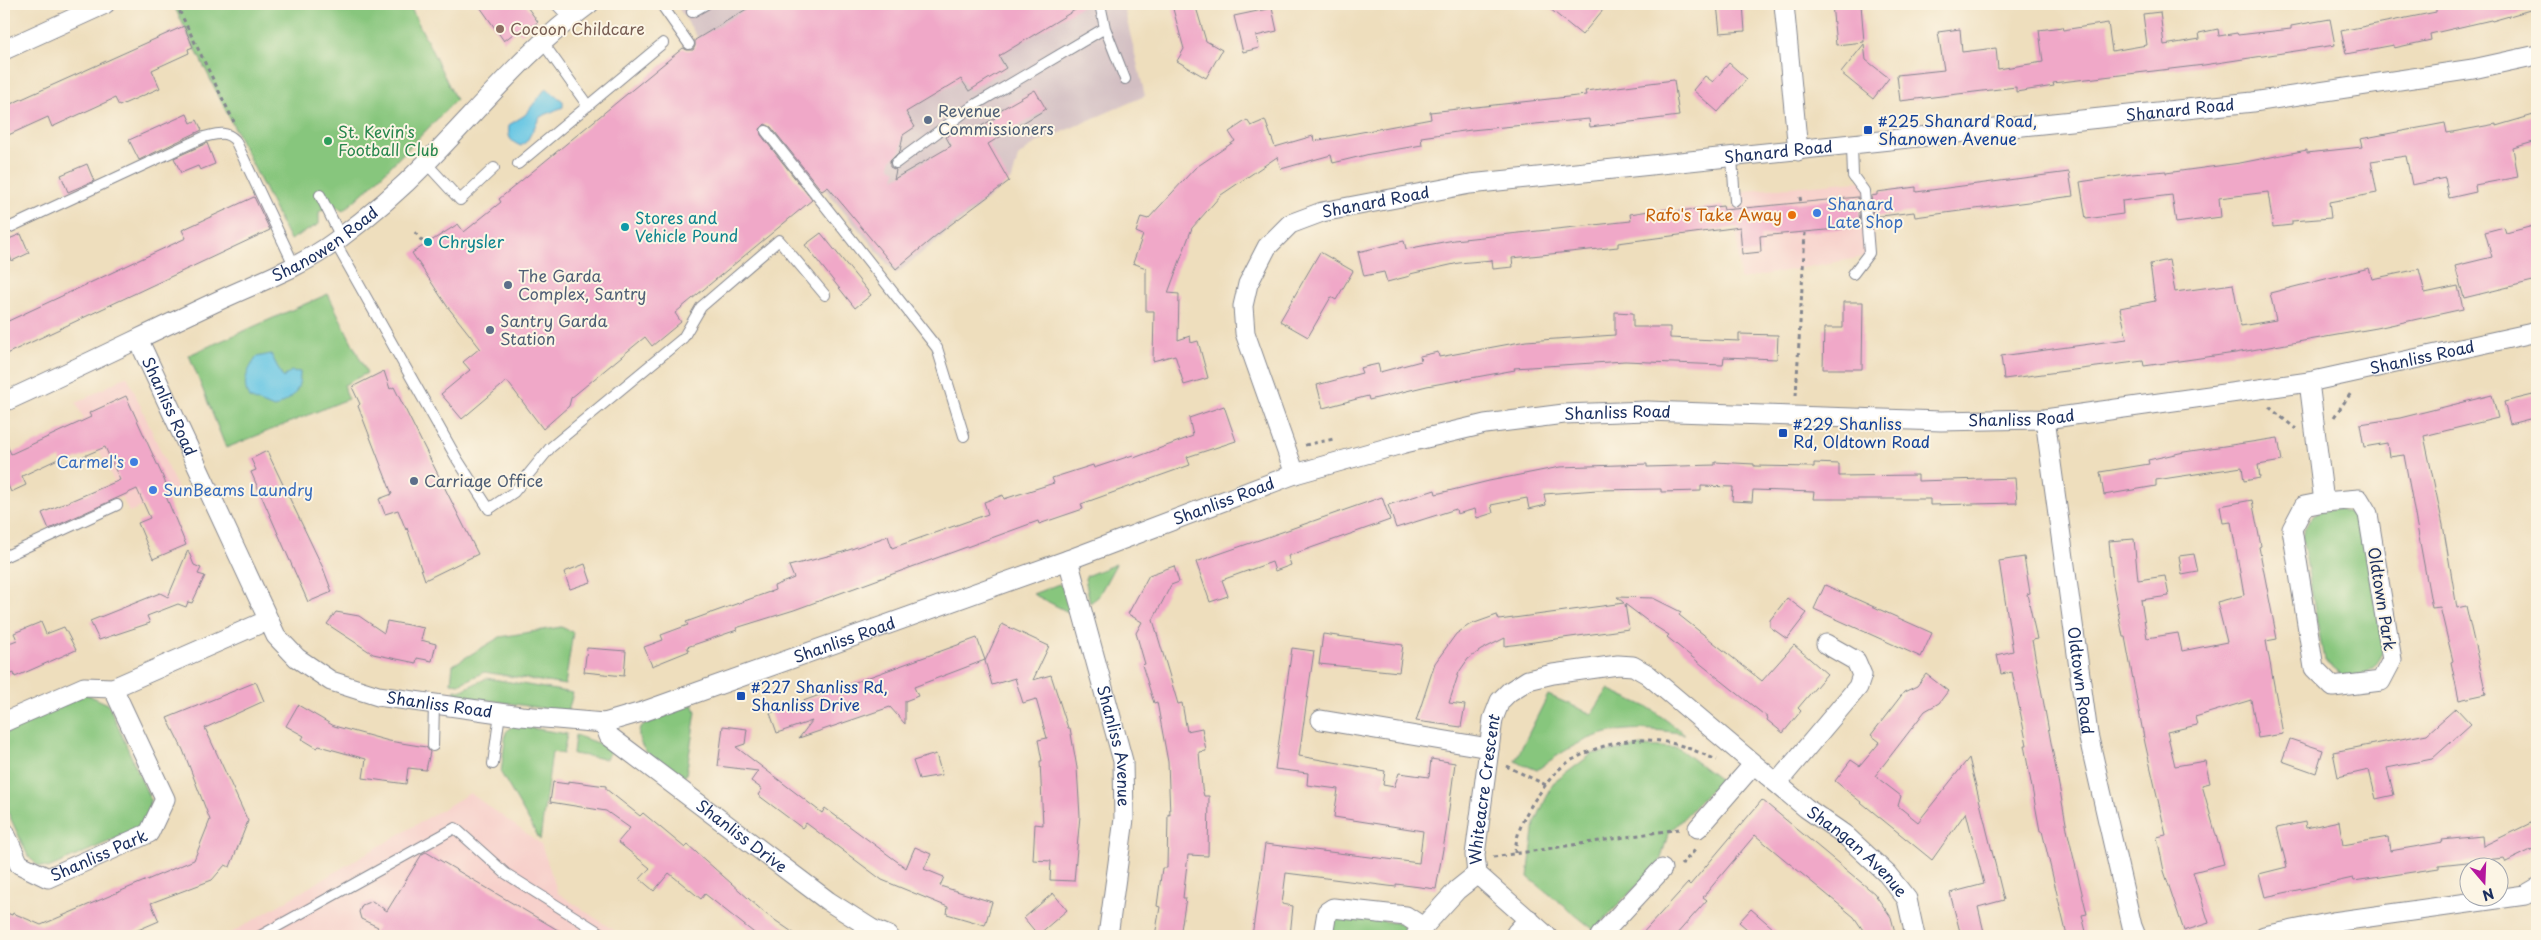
<svg xmlns="http://www.w3.org/2000/svg" width="2541" height="940" viewBox="0 0 2541 940" font-family="'Playpen Sans',sans-serif">
  <style>
    .built { fill: #f7d0cb }
    .industrial { fill: #d2bec2 }
    .green { fill: #87c67d; stroke: #517a6e }
    .water { fill: #66c6e4; stroke: #407aa1 }
    .building { fill: #f0a8c8 }
    .lines { fill: none; stroke-linecap: round; stroke-linejoin: round }
    .service-casing { stroke: #84868e; stroke-width: 12 }
    .minor-casing { stroke: #84868e; stroke-width: 21 }
    .path { stroke: #84868e; stroke-width: 3; stroke-dasharray: 4 4; stroke-linecap: butt }
    .service { stroke: #fff; stroke-width: 10 }
    .minor { stroke: #fff; stroke-width: 19 }
    .education-dot { fill: #8d6e63; stroke: #fcf5e5; stroke-width: 2 }
    .service-dot { fill: #5c6f8a; stroke: #fcf5e5; stroke-width: 2 }
    .transit-dot { fill: #1a4fb4; stroke: #fcf5e5; stroke-width: 2 }
    .leisure-dot { fill: #2e9e5b; stroke: #fcf5e5; stroke-width: 2 }
    .shop-dot { fill: #3f7fe0; stroke: #fcf5e5; stroke-width: 2 }
    .food-dot { fill: #e8710a; stroke: #fcf5e5; stroke-width: 2 }
    .culture-dot { fill: #0f9aa8; stroke: #fcf5e5; stroke-width: 2 }
    .labels { text-anchor: middle; stroke-width: 4; stroke-linejoin: round; paint-order: stroke }
    .education-label { font-size: 16px; fill: #785e54; stroke: #fcf5e5; text-anchor: start }
    .street-label { font-size: 16px; fill: #1b2f5e; stroke: #fcf5e5 }
    .service-label { font-size: 16px; fill: #4e5e75; stroke: #fcf5e5; text-anchor: start }
    .transit-label { font-size: 16px; fill: #164399; stroke: #fcf5e5; text-anchor: start }
    .leisure-label { font-size: 16px; fill: #27864d; stroke: #fcf5e5; text-anchor: start }
    .shop-label { font-size: 16px; fill: #366cbe; stroke: #fcf5e5; text-anchor: start }
    .food-label { font-size: 16px; fill: #c56008; stroke: #fcf5e5; text-anchor: end }
    .culture-label { font-size: 16px; fill: #0d838f; stroke: #fcf5e5; text-anchor: start }
  </style>
  <rect width="100%" height="100%" fill="#fcf5e5"/>
  <filter id="ink" filterUnits="userSpaceOnUse"><feTurbulence type="fractalNoise" baseFrequency=".02" numOctaves="2"/><feDisplacementMap in="SourceGraphic" scale="10" xChannelSelector="R" yChannelSelector="G"/><feConvolveMatrix kernelMatrix="1 2 1 2 8 2 1 2 1" color-interpolation-filters="sRGB"/></filter>
  <filter id="wash" filterUnits="userSpaceOnUse"><feTurbulence type="fractalNoise" baseFrequency=".0096" numOctaves="4" result="noise"/><feDisplacementMap in="SourceGraphic" scale="20" xChannelSelector="R" yChannelSelector="G"/><feGaussianBlur stdDeviation="1.12" result="paint"/><feColorMatrix in="noise" values="0 0 0 0 0 0 0 0 0 0 0 0 0 0 0 0 0 1.4 0 .05"/><feComposite in="paint" operator="in"/></filter>
  <g filter="url(#wash)">
    <rect width="100%" height="100%" fill="#eedebd"/>
    <path class="built" d="M1871,180l4,75 -135,24 -6,-87z
      M127,376l52,116 -50,20 -53,-109z
      M470,793l71,51 17,49 64,43h-396z"/>
    <path class="industrial" d="M676,4h447l22,92 -111,48 -16,13 -6,22 -116,95 -198,-236z"/>
    <path class="green" d="M173,4h236l47,96 -82,83 -31,28 -11,-7 -13,8v12l-29,16z
      M328,294l39,79 -23,12 4,14 -122,49 -37,-93z
      M2340,509l13,6 9,10 22,126c-11,21 -16,24 -40,25l-20,-16 -22,-123c6,-24 15,-25 38,-28z
      M1116,564l-18,33 -8,6 -5,-24 1,-3z
      M1059,584l8,7 4,19 -3,2 -35,-18z
      M561,627l12,5 -8,53 -81,-13 -25,12 -8,-1 2,-18 47,-28z
      M487,678l86,15 -5,19 -114,-17 1,-5 5,1z
      M1608,689l43,20 34,25c-65,-11 -96,-3 -148,36l-22,-9 33,-66 44,19z
      M86,694l22,10 42,95 -1,14 -13,17 -88,38 -11,-3 -9,-9 -24,-52v-70z
      M693,704l3,8 -10,63 -4,3c-17,-12 -50,-27 -42,-51z
      M513,725l54,9 -4,20 -11,-2 -12,88 -39,-67 5,-41z
      M575,735l28,10 8,6 -5,8 -33,-5z
      M1642,746l36,2 42,32 -52,54 -8,28 -66,68 -66,-53 7,-54 18,-40 39,-29z
      M1339,914l63,10 3,7 -1,5h-74l2,-18z"/>
    <path class="water" d="M546,88l17,13v6l-23,10 -13,24 -6,5c-12,-5 -13,-9 -12,-21l16,-10z
      M271,354l12,24 8,-7 9,1c0,22 -8,26 -26,36l-25,-10c-8,-16 -1,-29 8,-41z"/>
    <g id="blocks">
      <path class="building" d="M478,4h47l13,18 -17,12 -3,-4 -14,11z
        M755,4h330l-86,52 7,12 -37,23 -8,-12 -55,33 9,15 -12,8 -3,16 -10,10v6l6,3 -2,9 57,-33 -5,-9 14,-9 4,8 31,-18 -2,-4 42,-24 11,19 -58,35 21,37 -71,53 -42,35 -68,-82 -6,4 -51,-64 -6,-3 -5,5 1,6 51,65 -137,113 6,9 -29,24 -7,-9 -74,61 -2,8 -26,23 -36,-48 -45,38 -21,-25 29,-24 -7,-8 17,-14 -33,-42 -35,-53 46,-29 6,8 37,-30 -2,-3 184,-151 4,2h6l2,-4v-6z
        M1191,4h4l11,37 16,9 -16,28 -29,-17 7,-12 -11,-40z
        M1544,4h64l-26,31z
        M1717,4h26l2,27 -25,2z
        M1832,4h29l3,38 -28,3z
        M2454,4h82l1,4 -45,13 -1,-1 -61,14 1,6 -37,8v-3l-48,9 -5,-23 95,-19v-4z
        M1272,8l5,23 -21,5 3,12 -16,4 -9,-36z
        M2160,12l4,33 36,-6 -1,-6 19,-4 1,7 18,-3 1,2 53,-6v-3l39,-7 5,26 -131,20 -151,18 1,3 -38,6v-5l-116,14 -3,-26 47,-5 -6,-38 22,-3 2,23 34,-4 2,21 45,-7 -4,-32 23,-3 1,3 45,-7 4,28 35,-6 -4,-31z
        M184,26l9,21 -5,2 1,4 -37,17 8,18 -41,18 -4,-8 -63,29 -4,-10 -44,20v-30z
        M1864,44l2,16 23,18 -16,21 -32,-26z
        M1729,63l18,16 -29,33 -25,-22 12,-14 8,6z
        M1674,80l5,36 -89,11 -1,-8 -118,11 -50,7 1,8 -52,9 -37,9 -2,-8 -50,14 -4,-12 -56,38 -29,33 -24,65 11,1 -1,46 12,-4 1,7 7,-2 10,37 -24,7 -9,-30 -22,6 1,-50h-8v-43l-13,-5 10,-28 -7,-3 5,-15 7,2 47,-51 40,-27 -6,-9 18,-12 4,6 14,-6 10,27 38,-11 1,5 117,-22 -1,-7 156,-17 -1,-4z
        M187,114l4,9 6,-3 5,10 -63,30 -10,-20z
        M2537,114v27l-24,7 5,29 -43,8 1,7 -27,6 -4,-20 -33,7 -6,-29 -35,5 6,32 -48,9 2,16 -39,3v4l-19,2 -5,-35 -49,6 2,19 -45,6 -4,-28 -50,6 1,13 -37,5 -6,-37 52,-8 34,-3v2l74,-10 67,-13v3l55,-6 -2,-8 85,-16 2,10 49,-9v2z
        M207,143l8,21 -15,6 -2,-4 -17,7 -7,-15z
        M87,164l7,17 -26,11 -7,-17z
        M2069,172l4,24 -158,21 -1,-5 -41,5 -2,-21 6,-1v-3l39,-5v5z
        M254,197l16,33 -266,125v-32l182,-85 -4,-8z
        M1858,197l2,30 -100,9 1,16 -19,2 -2,-27 -122,16v4l-106,11 1,9 -20,2 -1,-9 -33,3 -49,11v2l-23,6 -3,-10 -20,4 -6,-24 46,-11 2,8 48,-9 177,-19 -1,-7 19,-3 20,-2 1,3 53,-6 1,4z
        M2537,225v55l-73,18 -9,-32 37,-9 -7,-25 19,-5 2,6z
        M821,233l50,62 -16,13 -50,-63z
        M21,234l8,19 -17,8 -8,-20z
        M1320,252l33,19 -17,29 -5,-3 -23,40 -28,-16z
        M2169,260l6,32 58,-8 8,42 35,-6 -6,-27 99,-25 3,11 47,-10 6,24 33,-7 5,23 -86,19 -142,25 -91,13 -1,-5 -139,18 -3,-23 126,-17 -7,-31 35,-7 -5,-37z
        M1843,302h20l-1,67h-39l1,-41h19z
        M1615,312l18,1v14h37v11l69,3v-7l39,1 -1,24 -53,-2 -1,8 -98,-4 -111,7 1,2 -88,16 -58,14 -1,-4 -45,12 -6,-23 45,-12 -2,-5 18,-4 2,8 41,-11 -1,-5 18,-4 1,5 87,-16 89,-6z
        M384,371l6,18 4,-2 84,167 -53,26 -18,-52 -1,2 -8,-20 -13,4 -6,-15 13,-5 -34,-88 2,-2 -8,-17z
        M2537,394v23l-27,7 -6,-22z
        M2492,395l6,23 -74,18 19,89 14,83 9,-2 20,88 -27,6 -8,-38 2,-1 -13,-54 -8,1 -28,-153 -15,2 -2,-14 -23,4 -4,-23 40,-6z
        M126,396l37,81 6,15 -4,2 21,51 -33,14 -15,-36 12,-5 -13,-29 -88,40 -7,-16 78,-33 -15,-33 -42,18 -3,-7 -38,18 4,9 -15,7 -4,-9 -3,2v-47l7,16 80,-37 -2,-4z
        M1224,406l12,35 -49,16 3,8 -109,39 2,5 -44,15 -1,-3 -244,89 -58,18 1,2 -50,17 2,4 -37,15 -8,-19 19,-7 -2,-5 27,-10 -2,-3 89,-32 -1,-4 20,-8 -5,-12 54,-14 45,-16 4,12 96,-34 -4,-12 19,-7 1,4 50,-16 -2,-5 41,-13 1,3 39,-13 1,3 59,-22 -4,-18z
        M2278,438l4,23 -24,4 2,13 -16,3 -2,-14 -86,13v6l-52,9 -4,-23 49,-8 -1,-4 36,-8z
        M267,451l56,117 9,24 -24,10 -57,-130 5,-2 -5,-11z
        M1715,462l39,2v2l60,1v-4l25,1v12l79,-1v6l97,-3 2,25 -87,2v-6h-117l1,-7 -61,-2 -1,12 -20,-1 1,-14 -32,-1v5l-40,1v-3l-64,1 -53,4 2,11 -17,4 -2,-11 -36,7 2,8 -16,5 -2,-9 -18,5 -1,-5 -60,19 -8,-23 47,-15 1,4 53,-13 71,-14 87,-3v3l68,-2z
        M1382,497l8,23 -102,36 3,9 -16,6 -3,-9 -50,18 6,16 -18,6 -14,-40z
        M2252,500l9,46 -2,1 18,92 -11,2 17,93 -25,4 -7,-38 -56,17 2,8 -30,7 8,34 30,-5 5,22 -8,2 22,79 -31,8 16,51 -25,8 -20,-60 -7,-34 9,-2 -21,-92 -20,-106h-2l-10,-53 -4,-43 25,-2 4,41 27,-4 4,20 -28,4 6,38 31,-5 4,18 45,-9 -10,-40 27,-7 -13,-73 -8,1 -3,-17z
        M188,550l6,15 7,3 -3,6 7,2 -13,27 -4,-1 -2,5 -8,-3 -31,12 3,7 -51,17 -9,-19 70,-28 8,4z
        M2194,554l4,18 -16,3 -3,-19z
        M2024,557l6,36 -3,1 10,45 -5,1 36,194 19,80 -5,1 5,21h-20l-25,-105h-2l-16,-86h3l-15,-73 -11,2 -4,-19 16,-4 -14,-90z
        M585,564l6,18 -21,7 -6,-17z
        M1174,566l5,16 -8,3 -18,35 25,84 4,-1 5,28 15,-3 4,23 -7,1 3,36 2,8h5l-1,60 -20,-1 -5,43h3l-6,38h-25l5,-29 -3,-1 5,-38h5l1,-54 2,1 -2,-53 -11,-60 -3,1 -12,-38 3,-1 -9,-31 6,-11 -14,-8 21,-39z
        M1825,585l107,48 -11,24 -107,-48z
        M1617,597l36,1 28,14 -2,3 83,66 32,-36 33,29 -29,34 3,3 -18,22 -16,-13 1,-2 -101,-81 2,-2 -19,-12 -25,-19 4,25 -124,17v-8l-24,12 -13,9 -9,13 -10,31 16,2 -4,22 -45,-6 19,-58 21,-29 13,-9 28,-10 2,5 125,-17z
        M1787,598l20,15 -20,26 -17,-12v-7z
        M336,612l23,4 25,17 3,-12 37,7 -3,12 15,4 -4,17 -15,-3 -1,5 -43,-9 -46,-30z
        M41,622l5,12 18,-7 12,23 -61,27 -1,-4 -10,4v-32l13,-5 -3,-7z
        M1002,624l47,22 -16,34 18,-5 17,53h2l7,40 3,48 -6,65 -24,-1 1,-19 -18,-1 2,-36 8,1 -3,-64h2l-4,-21 9,-2 -11,-39 -13,4 -8,-25 -23,7 -7,-24z
        M1323,634l80,11 -4,27 -80,-8z
        M977,638l8,22 -71,27 4,9 -13,5v23l-15,-17 -91,31 13,-17 -35,12 -7,-20z
        M587,648l39,3 -2,25 -40,-4z
        M1292,648l22,3 -15,105 86,15 -2,14 11,2 5,-14 30,4 2,-18 24,4 -9,69 -10,57 -40,-5v3l-110,-14 -4,31 11,2 -3,30h-38l13,-92 154,19 4,-32 -89,-14 4,-28 -31,-4 1,-12 -33,-4z
        M1926,674l22,17 -9,12 -14,8 -50,65 26,20 -3,10 20,16 51,-64 35,142 -26,7 7,29h-24l-11,-43 34,-9 -18,-72 -34,48 -97,-79 16,-21 9,6 20,-24 -9,-7 33,-43 13,-6z
        M256,682l8,19 -59,27 43,93 -18,46 -5,-2 -13,15 -61,23 8,18 -35,15h-120v-24l8,3 1,-2 28,12 153,-65 16,-40 -27,-70 -16,-32z
        M298,705l36,21 55,15 37,6 4,5 -4,18 -18,-2 -2,16 -43,-6 3,-19 -47,-13 -2,2 -15,-9 2,-3 -18,-10z
        M2456,708l15,16 -39,35 -45,9 7,27 -18,4 -7,-29 -31,7 -5,-25 94,-18z
        M723,726l24,3 -2,15 -9,3 86,66 3,-5 81,60 9,-21 16,7 -7,15 20,8 -4,9 52,16 -7,23 -38,-11 1,-7 -66,-27 -76,-57 -4,5 -44,-33 4,-6 -11,-8 7,-10 -40,-5z
        M2290,739l33,11 -7,23 -34,-12z
        M936,754l6,21 -23,4 -6,-18z
        M568,781l38,5v3l34,27 3,-3 42,35 3,-3 78,69 32,22h-40l-53,-42 -4,5 -32,-26 -15,18 -14,-12 10,-11 -32,-26 12,-14 -24,-17 -56,-9 3,-20 15,2z
        M1762,800l112,93 17,24 5,19h-29l-13,-19 -99,-82 -52,62 4,3 -32,36h-35l48,-53 2,2z
        M2537,820v27l-31,15 -2,-4 -65,7v3l-85,13 -1,-3 -88,19 -6,-23 28,-7 -10,-39 28,-6 1,6 33,-7 4,24 45,-8 2,14 53,-9 -1,-2 40,-4 1,10z
        M426,852l142,84h-196l6,-9 -17,-8 -2,-7 3,-7 10,-4 15,10 35,-57z
        M1053,893l14,17 -29,25 -14,-17z
        M1751,909l31,27h-27l-16,-14z"/>
    </g>
  </g>
  <g filter="url(#ink)">
    <use href="#blocks" fill-opacity="0" stroke="#84868e" stroke-width="1"/>
    <g class="lines">
      <g class="service-casing">
        <path id="service" d="M556,4l13,14
          M661,4l28,40
          M1100,4l5,24 20,51
          M692,12l14,-8
          M543,43l45,63
          M766,131l171,217 27,88
          M1852,146l1,30 11,15 5,62 -16,21
          M1732,158l3,43
          M426,163l34,37 34,-32
          M896,163l77,-57 132,-78
          M518,164l145,-121
          M320,195l21,42
          M4,230l200,-93c13,-3 21,-7 31,3l60,127
          M335,242l122,217 32,50 25,-17 36,-44 133,-110 18,-31 78,-67 46,55
          M4,557l113,-52
          M433,746l1,-42
          M493,764l7,-51
          M260,936l195,-108 50,45 100,63"/>
      </g>
      <g class="minor-casing">
        <g id="minor">
          <path d="M1784,4l14,147"/>
          <path d="M4,50l101,-46"/>
          <path id="s1" d="M139,341l137,295 21,22 34,23 47,15 143,20 83,7 41,-12 423,-151 227,-86 110,-31 80,-19 79,-10 83,-3 294,10 104,-2 264,-37 228,-50"/>
          <path d="M2309,382l15,120"/>
          <path id="s2" d="M4,402c73,-33 145,-69 218,-103 39,-18 79,-32 114,-58 31,-23 64,-51 91,-79 52,-53 101,-114 162,-158"/>
          <path id="s3" d="M2045,419l43,315 44,192 4,10"/>
          <path id="s4" d="M1295,474l-50,-141 -2,-27 5,-22 19,-37 23,-23 32,-12 148,-28 783,-82 220,-33 64,-14"/>
          <path d="M2359,499l9,15 24,146 -11,21 -48,6 -19,-19 -22,-139 12,-23 20,-4z"/>
          <path id="s5" d="M1068,560l55,201 1,58 -16,117"/>
          <path d="M1321,720l168,28"/>
          <path d="M4,722l80,-35 29,1 155,-68"/>
          <path id="s6" d="M604,723l5,13 219,165 44,28 17,7"/>
          <path d="M1777,783l81,-96 4,-12 -6,-14 -30,-17"/>
          <path d="M1698,828l55,-63"/>
          <path id="s7" d="M4,831l15,33 29,14 101,-45 16,-34 -52,-111"/>
          <path d="M1516,933l13,-14"/>
          <path d="M1416,935l41,-45 20,-16"/>
          <path d="M1323,936l4,-24 6,-4 73,8 17,11"/>
          <path id="s8" d="M1547,936l-70,-62 -2,-19 18,-136 7,-18 9,-9 19,-12 25,-6 65,-9 15,1 14,8 159,134 39,27 42,39 20,25 8,37"/>
          <path d="M1600,936l62,-67"/>
          <path d="M2264,936l69,-14 192,-27 12,-7"/>
        </g>
      </g>
      <path class="path" d="M176,4l58,118
        M1800,197l1,6
        M415,232l10,13
        M1796,396l9,-163
        M2269,407l27,22
        M2334,417l17,-24
        M1305,445l29,-6
        M1506,766l40,19
        M1515,853c1,-21 11,-42 24,-59 9,-13 20,-28 35,-35 26,-15 62,-23 92,-17 18,3 34,11 51,18
        M1493,857l186,-28
        M1681,865l16,-17"/>
      <use href="#service" class="service"/>
      <use href="#minor" class="minor"/>
    </g>
  </g>
  <circle class="education-dot" cx="500" cy="29" r="5"/>
  <g class="service-dot">
    <circle cx="928" cy="120" r="5"/>
    <circle cx="508" cy="285" r="5"/>
    <circle cx="490" cy="330" r="5"/>
    <circle cx="414" cy="481" r="5"/>
  </g>
  <g class="transit-dot">
    <rect x="1863" y="125" width="10" height="10" rx="2.5"/>
    <rect x="1778" y="428" width="10" height="10" rx="2.5"/>
    <rect x="736" y="691" width="10" height="10" rx="2.5"/>
  </g>
  <circle class="leisure-dot" cx="328" cy="141" r="5"/>
  <g class="shop-dot">
    <circle cx="1817" cy="213" r="5"/>
    <circle cx="134" cy="462" r="5"/>
    <circle cx="153" cy="490" r="5"/>
  </g>
  <circle class="food-dot" cx="1792" cy="215" r="5"/>
  <g class="culture-dot">
    <circle cx="625" cy="227" r="5"/>
    <circle cx="428" cy="242" r="5"/>
  </g>
  <g class="labels">
    <g class="education-label">
      <text x="510" y="35">Cocoon Childcare</text>
    </g>
    <g class="street-label">
      <text dy="6" stroke="none"><textPath href="#s4" startOffset="1172">Shanard Road</textPath></text>
      <text dy="6" stroke="none"><textPath href="#s4" startOffset="768">Shanard Road</textPath></text>
      <text dy="6" stroke="none"><textPath href="#s4" startOffset="362">Shanard Road</textPath></text>
      <text dy="6" stroke="none"><textPath href="#s2" startOffset="358">Shanowen Road</textPath></text>
      <text dy="6" stroke="none"><textPath href="#s1" startOffset="2548">Shanliss Road</textPath></text>
      <text dy="6" stroke="none"><textPath href="#s1" startOffset="72">Shanliss Road</textPath></text>
      <text dy="6" stroke="none"><textPath href="#s1" startOffset="1738">Shanliss Road</textPath></text>
      <text dy="6" stroke="none"><textPath href="#s1" startOffset="2142">Shanliss Road</textPath></text>
      <text dy="6" stroke="none"><textPath href="#s1" startOffset="1332">Shanliss Road</textPath></text>
      <text transform="translate(2382 599) rotate(81)" y="6">Oldtown Park</text>
      <text dy="6" stroke="none"><textPath href="#s1" startOffset="928">Shanliss Road</textPath></text>
      <text dy="6" stroke="none"><textPath href="#s3" startOffset="264">Oldtown Road</textPath></text>
      <text dy="6" stroke="none"><textPath href="#s1" startOffset="508">Shanliss Road</textPath></text>
      <text dy="6" stroke="none"><textPath href="#s5" startOffset="192">Shanliss Avenue</textPath></text>
      <text dy="6" stroke="none"><textPath href="#s8" startOffset="179">Whiteacre Crescent</textPath></text>
      <text dy="6" stroke="none"><textPath href="#s6" startOffset="180">Shanliss Drive</textPath></text>
      <text dy="6" stroke="none"><textPath href="#s7" startOffset="124">Shanliss Park</textPath></text>
      <text dy="6" stroke="none"><textPath href="#s8" startOffset="702">Shangan Avenue</textPath></text>
    </g>
    <g class="service-label">
      <text x="938" y="117">Revenue<tspan x="938" dy="18">Commissioners</tspan></text>
      <text x="518" y="282">The Garda<tspan x="518" dy="18">Complex, Santry</tspan></text>
      <text x="500" y="327">Santry Garda<tspan x="500" dy="18">Station</tspan></text>
      <text x="424" y="487">Carriage Office</text>
    </g>
    <g class="transit-label">
      <text x="1878" y="127">#225 Shanard Road,<tspan x="1878" dy="18">Shanowen Avenue</tspan></text>
      <text x="1793" y="430">#229 Shanliss<tspan x="1793" dy="18">Rd, Oldtown Road</tspan></text>
      <text x="751" y="693">#227 Shanliss Rd,<tspan x="751" dy="18">Shanliss Drive</tspan></text>
    </g>
    <g class="leisure-label">
      <text x="338" y="138">St. Kevin's<tspan x="338" dy="18">Football Club</tspan></text>
    </g>
    <g class="shop-label">
      <text x="1827" y="210">Shanard<tspan x="1827" dy="18">Late Shop</tspan></text>
      <text x="124" y="468" text-anchor="end">Carmel's</text>
      <text x="163" y="496">SunBeams Laundry</text>
    </g>
    <g class="food-label">
      <text x="1782" y="221">Rafo's Take Away</text>
    </g>
    <g class="culture-label">
      <text x="635" y="224">Stores and<tspan x="635" dy="18">Vehicle Pound</tspan></text>
      <text x="438" y="248">Chrysler</text>
    </g>
  </g>
  <rect width="2541" height="940" fill="none" stroke="#fcf5e5" stroke-width="20"/>
  <g transform="translate(2484 882) rotate(161)"><circle r="24" fill="#fcf5e5" stroke="#a2a6af"/>
  <path d="M0-4L9 19L0 12L-9 19Z" fill="#b5179e"/>
  <text y="-8" font-size="14" font-weight="bold" text-anchor="middle" fill="#1b2f5e">N</text>
  </g>
</svg>
